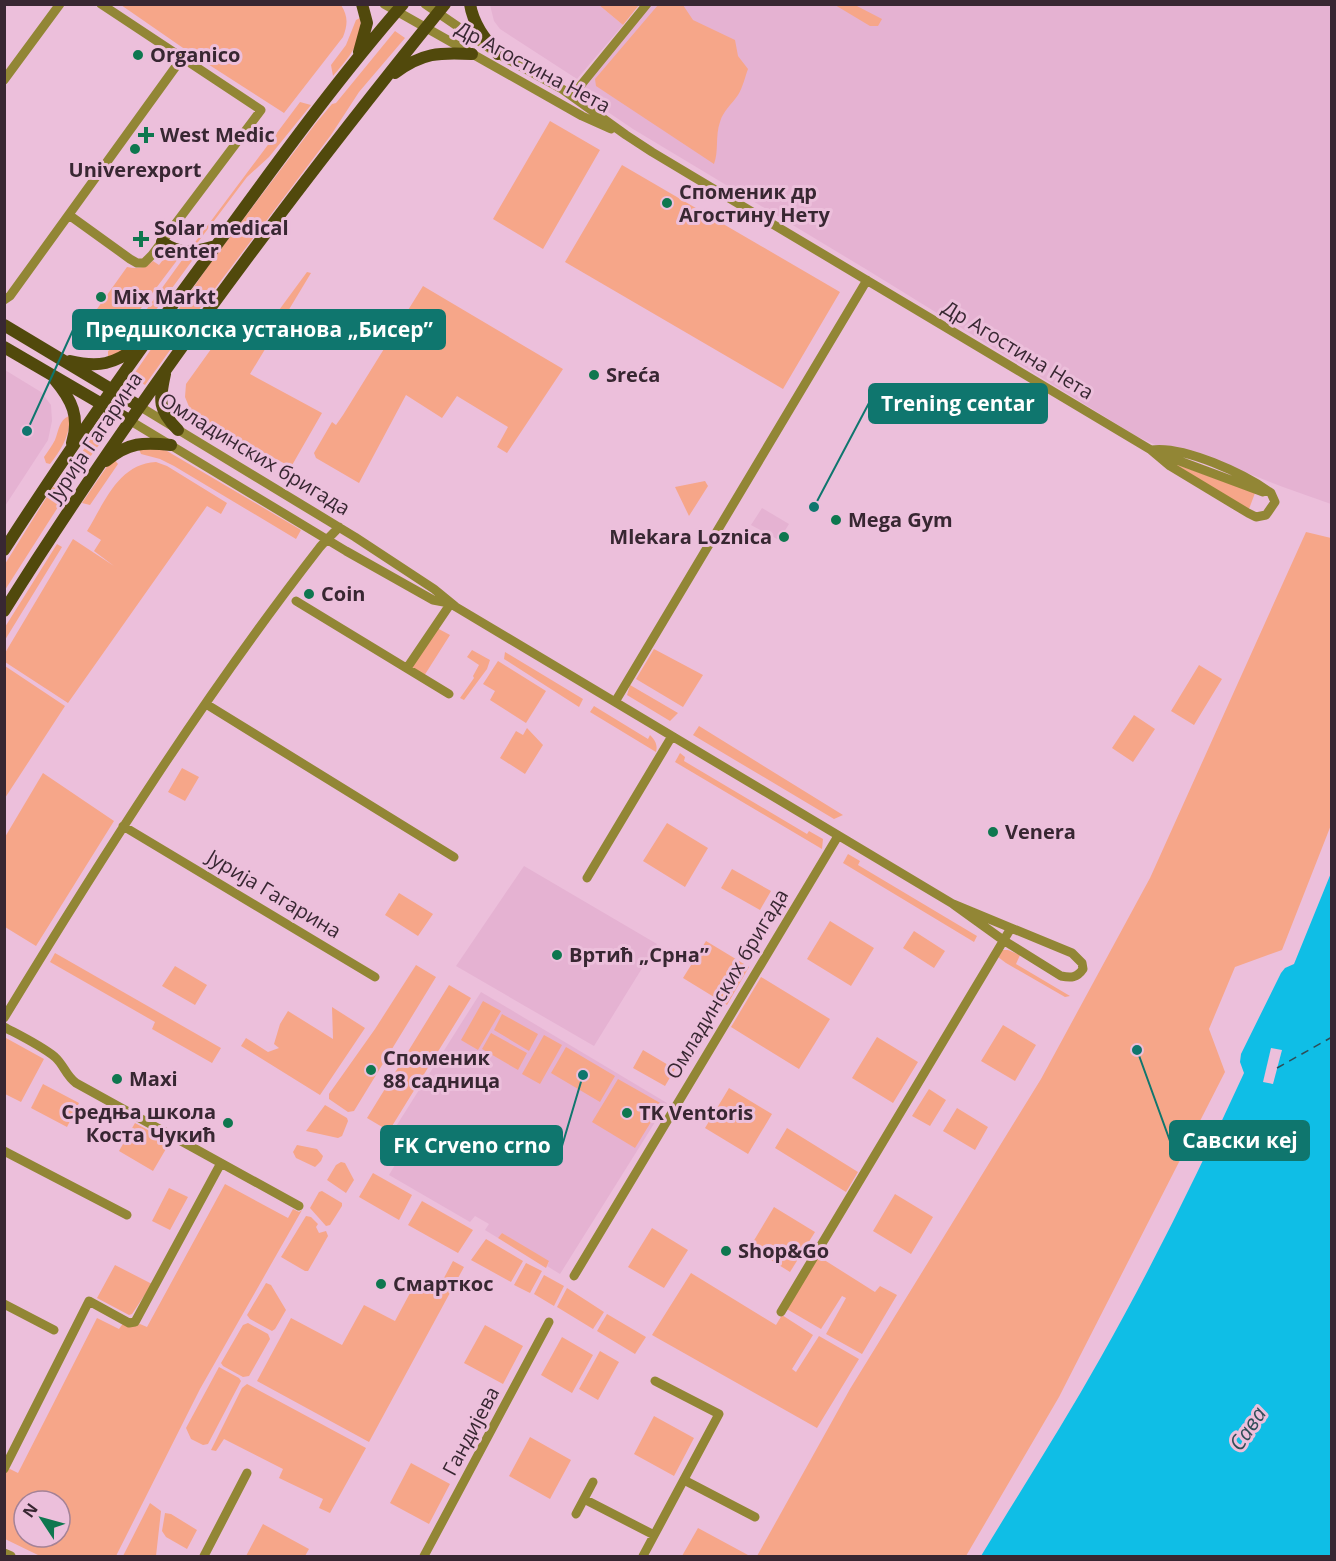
<svg xmlns="http://www.w3.org/2000/svg" width="1336" height="1561" viewBox="0 0 1336 1561" font-family="'Open Sans',sans-serif">
  <style>
    .built { fill: #e5b2d2 }
    .green { fill: #f6a689; fill-rule: evenodd }
    .water { fill: #0fbee6 }
    .pier { fill: #ecbfdb }
    .lines { fill: none; stroke-linecap: round; stroke-linejoin: round }
    .ferry { stroke: #2f4d57; stroke-width: 1.5; stroke-dasharray: 8 6; stroke-linecap: butt }
    .minor { stroke: #928635; stroke-width: 9 }
    .major { stroke: #51490c; stroke-width: 12 }
    .poi-dot { fill: #0e774f; stroke: #ecbfdb; stroke-width: 2 }
    .labels { text-anchor: middle; stroke-width: 6; stroke-linejoin: round; paint-order: stroke }
    .poi-label { font-size: 20px; font-weight: bold; fill: #382732; stroke: #ecbfdb; text-anchor: start }
    .street-label { font-size: 20px; fill: #382732; stroke: #ecbfdb }
    .water-label { font-size: 21px; font-style: italic; fill: #2f4d57; stroke: #ecbfdb }
    .leader { fill: none; stroke: #0f766e; stroke-width: 2 }
    .callout-dot { fill: #0f766e; stroke: #ecbfdb; stroke-width: 2 }
    .callout { fill: #0f766e; stroke: #0f766e; stroke-width: 2 }
    .callout-label { font-size: 21px; text-anchor: middle; font-weight: bold; fill: #fff }
  </style>
  <rect width="100%" height="100%" fill="#ecbfdb"/>
  <path class="built" d="M490,5h109l24,20 -46,54 -77,-50 -6,-8z
    M649,5h682v499l-48,-17 -56,-22 -65,-17 -26,-12 -267,-165 -236,-142 -56,-38z
    M5,370l36,22 10,13 1,16 -4,19 -43,66z
    M762,508l27,16 -10,16 -28,-15z
    M524,866l133,78 -63,102 -138,-80z
    M481,992l186,111 -107,171 -13,-8 2,-4 -47,-29 -4,5 -13,-8 4,-6 -14,-8 -5,6 -81,-47 15,-25 -16,-11z"/>
  <path class="green" d="M121,5h220c7,11 7,19 2,32l-59,76 -98,-63z
    M599,5h40l-16,20z
    M658,5h25l10,15 42,20 3,16 10,13c-3,8 -5,18 -10,26 -6,9 -15,16 -18,27 -5,14 -1,29 -6,42l-118,-78 -1,-7z
    M835,5h20l27,14 -4,7h-8z
    M360,18c5,22 -13,42 -27,58l-2,-11 15,-20 10,-25z
    M395,31l10,7 -46,54 -28,43 -130,172 -56,78 -13,-8 79,-115 105,-139 16,-19 4,-1z
    M300,102l11,3 -42,52 -22,20 -49,65 -5,3z
    M550,121l50,29 -57,99 -50,-30z
    M622,165l218,127 -57,97 -218,-127z
    M169,252l12,3 -64,85c-14,11 -30,9 -45,4l55,-77c11,2 18,1 26,-6l6,4z
    M197,254l-58,79 -14,16 -17,10v-8l18,-13 59,-82z
    M307,272l4,1 -61,101 72,39 -31,54 -99,-53 -7,-17 1,-13 38,-53 20,12 16,-7z
    M423,286l140,83 -56,84 -10,-6 11,-20 -51,-31 -15,22 -36,-23 -47,88 -43,-25 -2,-5 18,-31 4,3 7,-10z
    M69,416c2,18 -8,34 -19,48l-4,-1 -2,-6c4,-6 8,-11 11,-17 4,-10 4,-20 14,-24z
    M99,426l9,7 -18,24 -85,133v-26l43,-69 5,-8 5,2z
    M138,447h14l15,4 134,79 -5,9 -122,-73 -14,-7 -19,-5z
    M114,459l4,5 -28,41 -8,-2 28,-41z
    M1167,461l88,32 -6,16z
    M156,462l11,4 60,37 -6,11 -14,-8 -139,197 -63,-41v-9l68,-114 41,27 -20,-15 7,-11 -14,-9c18,-29 31,-67 69,-69z
    M705,481l3,5 -19,30 -14,-29z
    M1306,532l25,6v287l-49,125 -47,17 -26,62 16,43 -166,325 -93,159h-209l93,-167 191,-310 109,-201z
    M57,544l5,3 -57,93v-13z
    M437,628l13,7 -26,41 -14,-9z
    M654,649l49,26 -20,32 -47,-28z
    M472,650l18,10 -3,9 -23,31 -4,-2 14,-20 -1,-2 6,-11 -12,-8z
    M505,652l78,47 -4,8 -75,-48z
    M498,661l48,30 -20,32 -36,-23 5,-9 -12,-7z
    M1199,665l23,14 -28,46 -23,-14z
    M5,666l60,40 -60,92z
    M630,685l48,28 -8,8 -43,-26z
    M594,706l54,33 2,-4c5,5 8,10 6,17l-66,-40z
    M1134,715l21,14 -22,33 -21,-14z
    M699,726l144,89 -9,4 -141,-84z
    M527,728l16,17 -18,29 -25,-16 16,-27 7,4z
    M680,753l5,4 -1,4 123,73 2,-3 14,8 -1,10 -147,-87z
    M182,768l17,9 -14,24 -17,-9z
    M43,773l71,48 -78,125 -31,-19v-90z
    M667,823l41,25 -23,39 -42,-26z
    M848,854l12,7 -2,4 119,71 -3,6 -131,-79z
    M732,869l39,22 -11,19 -39,-22z
    M399,893l34,21 -15,22 -33,-21z
    M830,921l44,27 -23,38 -44,-27z
    M914,931l31,20 -11,17 -31,-20z
    M706,941l43,26 -22,38 -44,-27z
    M1002,950h6l12,5 -4,9 54,32 -5,1 -59,-34 -8,-6z
    M55,953l166,95 -9,15 -60,-34 3,-7 -105,-60z
    M416,965l20,12 -82,134 -6,1 -19,-13v-5l46,-65z
    M175,966l32,19 -12,20 -33,-19z
    M761,977l69,42 -31,50 -68,-42z
    M449,985l22,13 -82,133 -22,-13z
    M483,1001l18,10 -23,39 -17,-10z
    M332,1007l33,21 -45,67 -79,-49 5,-8 22,14 11,-4 -5,-4 6,-20 8,-13 45,28z
    M502,1014l36,20 -9,17 -35,-21z
    M1003,1025l33,20 -21,36 -34,-20z
    M491,1033l36,20 -9,17 -36,-21z
    M544,1035l18,10 -22,39 -18,-10z
    M877,1037l41,25 -25,41 -41,-25z
    M6,1038l38,21 -23,43 -16,-8 -1,-53z
    M566,1047l49,29 -15,26 -49,-29z
    M643,1050l32,19 -10,17 -32,-18z
    M618,1079l44,25 -27,44 -43,-26z
    M43,1084l36,19 -12,24 -36,-19z
    M729,1088l43,26 -24,40 -43,-26z
    M929,1089l17,11 -16,26 -18,-10z
    M325,1105l22,13 1,3 -6,15 -4,2 -32,-7z
    M957,1108l31,19 -13,23 -32,-19z
    M135,1123l35,19 -17,29 -34,-20z
    M787,1128l71,44 -12,20 -71,-44z
    M297,1145l20,4 6,7 -2,5 -6,6 -19,-9 -3,-6z
    M341,1162l4,1 9,17 -8,13 -19,-13 9,-15z
    M373,1173l39,22 -13,25 -40,-23z
    M225,1184l63,34 5,-9 6,3 3,-2 -102,179 -84,167h-76l-35,-17 -1,-62 4,-9 10,5 79,-155 22,11 5,-7 13,3 3,-1 7,3zM24,1501h36v36h-36z
    M169,1188l19,9 -18,33 -18,-9z
    M322,1191l20,12v3l-12,19 -4,1 -16,-18 9,-16z
    M895,1194l38,23 -22,37 -38,-23z
    M422,1201l51,29 -15,23 -50,-28z
    M774,1207l41,25 -25,40 -40,-25z
    M306,1216l5,1 7,7 -2,3 3,6 7,-2 2,5 -20,35h-3l-24,-14z
    M652,1228l36,22 -24,38 -36,-21z
    M502,1233l47,28 -3,7 -48,-30z
    M486,1239l37,22 -12,21 -40,-22z
    M818,1256l57,36 5,-6 17,9 -35,59 -36,-20 20,-36 -4,-2 -21,33 -36,-21z
    M453,1261l11,6 -95,175 -112,-61 34,-63 51,27 22,-40 31,16 22,-41 20,11z
    M526,1263l16,8 -12,22 -16,-8z
    M115,1265l37,19 -20,30 -3,1 -32,-17z
    M691,1273l85,52 6,-10 31,20 -21,34 4,3 23,-36 40,23 -42,69 -165,-93z
    M544,1275l20,11 -10,20 -20,-12z
    M266,1283l5,2 15,25 -11,19 -3,2 -22,-12 -3,-4z
    M567,1288l37,24 -11,17 -36,-22z
    M607,1314l39,23 -11,17 -38,-23z
    M248,1323l20,11 2,5 -21,37 -6,1 -20,-11 -2,-3 22,-38z
    M485,1325l38,21 -20,38 -39,-21z
    M562,1337l31,18 -21,38 -31,-18z
    M600,1351l19,11 -21,38 -19,-11z
    M219,1367l20,11 2,3 -33,63 -5,1 -12,-6 -5,-11z
    M247,1384l119,64 -36,65 -11,-5 4,-9 -44,-21 4,-9 -59,-30 -8,12 -5,-1 31,-62z
    M654,1416l40,22 -20,38 -40,-22z
    M530,1437l41,23 -21,39 -41,-23z
    M411,1463l39,21 -21,40 -39,-21z
    M150,1503l11,8 -5,45h-33z
    M165,1513l6,1 26,16 -10,19 -21,-12 -4,-6z
    M263,1524l46,25 -4,7h-59z
    M698,1528l50,27 -1,1h-65z"/>
  <path class="water" d="M1331,873v683h-350c40,-66 82,-131 120,-199 52,-92 99,-188 143,-284l-4,-11 1,-8 40,-81 4,-5 9,-4z"/>
  <path class="pier" d="M1271,1048l11,2 -9,34 -10,-2z"/>
  <g class="lines">
    <path class="ferry" d="M1277,1068l55,-31"/>
    <path class="minor" d="M384,4l198,112 29,13
      M425,4l73,50 64,35 64,46 26,17 499,298 19,16 78,47 8,4 10,-2 9,-13 -4,-9c-26,-19 -88,-48 -120,-43
      M4,80l56,-76
      M572,96l75,-92
      M69,215l61,44 7,4h7l8,-8 109,-145 -160,-106
      M4,300l6,-4 172,-238
      M139,406l216,131 79,52 22,18 497,297 50,36 58,36c10,2 16,2 22,-7l-1,-6 -10,-10 -119,-49
      M129,420l217,131 87,49 16,3
      M1158,453l105,39
      M296,601l153,93
      M407,668l44,-65
      M615,702l252,-422
      M206,704l248,153
      M123,826l252,151
      M587,878l85,-142
      M4,1018c98,-161 200,-322 316,-471 6,-7 13,-13 19,-20
      M4,1027c17,9 36,18 51,30 9,8 11,19 21,26l223,123
      M4,1151l123,64
      M574,1276l264,-440
      M4,1304l50,26
      M781,1312l230,-384
      M4,1469l85,-168 40,22 6,-1 86,-159
      M684,1480l71,37
      M584,1499l70,36
      M576,1514l17,-32
      M4,1553l7,3
      M204,1556l43,-83
      M424,1556l125,-234
      M643,1556l76,-142 -64,-33"/>
    <path class="major" d="M470,4c3,20 15,35 28,50
      M359,52l8,-29 -5,-19
      M395,73c27,-20 44,-21 77,-19
      M162,242c20,14 32,10 54,4
      M4,325l135,81
      M4,347l125,73
      M70,361c29,7 44,3 67,-14
      M165,374c-6,27 -7,36 13,56
      M55,380c17,20 25,37 17,63
      M106,461c22,-19 38,-19 65,-16
      M4,550c72,-112 149,-220 229,-327 54,-74 109,-149 170,-219
      M4,611c133,-212 283,-412 441,-607"/>
  </g>
  <g class="poi-dot">
    <circle cx="138" cy="55" r="6"/>
    <path d="M143 126h6v6h6v6h-6v6h-6v-6h-6v-6h6z"/>
    <circle cx="135" cy="149" r="6"/>
    <circle cx="667" cy="203" r="6"/>
    <path d="M138 230h6v6h6v6h-6v6h-6v-6h-6v-6h6z"/>
    <circle cx="101" cy="297" r="6"/>
    <circle cx="594" cy="375" r="6"/>
    <circle cx="836" cy="520" r="6"/>
    <circle cx="784" cy="537" r="6"/>
    <circle cx="309" cy="594" r="6"/>
    <circle cx="993" cy="832" r="6"/>
    <circle cx="557" cy="955" r="6"/>
    <circle cx="371" cy="1070" r="6"/>
    <circle cx="117" cy="1079" r="6"/>
    <circle cx="627" cy="1113" r="6"/>
    <circle cx="228" cy="1123" r="6"/>
    <circle cx="726" cy="1251" r="6"/>
    <circle cx="381" cy="1284" r="6"/>
  </g>
  <g class="labels">
    <g class="poi-label">
      <text x="150" y="62">Organico</text>
      <text x="160" y="142">West Medic</text>
      <text x="135" y="177" text-anchor="middle">Univerexport</text>
      <text x="679" y="199">Споменик др<tspan x="679" dy="23">Агостину Нету</tspan></text>
      <text x="154" y="235">Solar medical<tspan x="154" dy="23">center</tspan></text>
      <text x="113" y="304">Mix Markt</text>
      <text x="606" y="382">Sreća</text>
      <text x="848" y="527">Mega Gym</text>
      <text x="772" y="544" text-anchor="end">Mlekara Loznica</text>
      <text x="321" y="601">Coin</text>
      <text x="1005" y="839">Venera</text>
      <text x="569" y="962">Вртић „Срна”</text>
      <text x="383" y="1065">Споменик<tspan x="383" dy="23">88 садница</tspan></text>
      <text x="129" y="1086">Maxi</text>
      <text x="216" y="1119" text-anchor="end">Средња школа<tspan x="216" dy="23">Коста Чукић</tspan></text>
      <text x="639" y="1120">TK Ventoris</text>
      <text x="738" y="1258">Shop&amp;Go</text>
      <text x="393" y="1291">Смарткос</text>
    </g>
    <g class="street-label">
      <text transform="translate(533 67) rotate(28)" y="7">Др Агостина Нета</text>
      <text transform="translate(1018 350) rotate(31)" y="7">Др Агостина Нета</text>
      <text transform="translate(95 437) rotate(-56)" y="7">Јурија Гагарина</text>
      <text transform="translate(255 454) rotate(31)" y="7">Омладинских бригада</text>
      <text transform="translate(274 894) rotate(31)" y="7">Јурија Гагарина</text>
      <text transform="translate(727 984) rotate(-59)" y="7">Омладинских бригада</text>
      <text transform="translate(471 1431) rotate(-62)" y="7">Гандијева</text>
    </g>
    <g class="water-label">
      <text transform="translate(1248 1429) rotate(-56)" y="7">Сава</text>
    </g>
  </g>
  <path class="leader" d="M27 431L73 330M814 507L869 403M1137 1050L1170 1141M583 1075L562 1146"/>
  <g class="callout-dot">
    <circle cx="27" cy="431" r="6"/>
    <circle cx="814" cy="507" r="6"/>
    <circle cx="1137" cy="1050" r="6"/>
    <circle cx="583" cy="1075" r="6"/>
  </g>
  <g class="callout">
    <rect x="73" y="310" width="372" height="39" rx="6"/>
    <rect x="869" y="384" width="178" height="39" rx="6"/>
    <rect x="1170" y="1121" width="139" height="39" rx="6"/>
    <rect x="381" y="1126" width="181" height="39" rx="6"/>
  </g>
  <g class="callout-label">
    <text x="259" y="337">Предшколска установа „Бисер”</text>
    <text x="958" y="411">Trening centar</text>
    <text x="1240" y="1148">Савски кеј</text>
    <text x="472" y="1153">FK Crveno crno</text>
  </g>
  <rect width="1336" height="1561" fill="none" stroke="#382732" stroke-width="12"/>
  <g transform="translate(42 1519) rotate(306)"><circle r="28" fill="#ecbfdb" stroke="#a48297" stroke-width="1.5"/>
  <path d="M0-4.5L10 22L0 15L-10 22Z" fill="#0e774f"/>
  <text y="-9" font-size="16" font-weight="bold" text-anchor="middle" fill="#382732">N</text>
  </g>
</svg>
